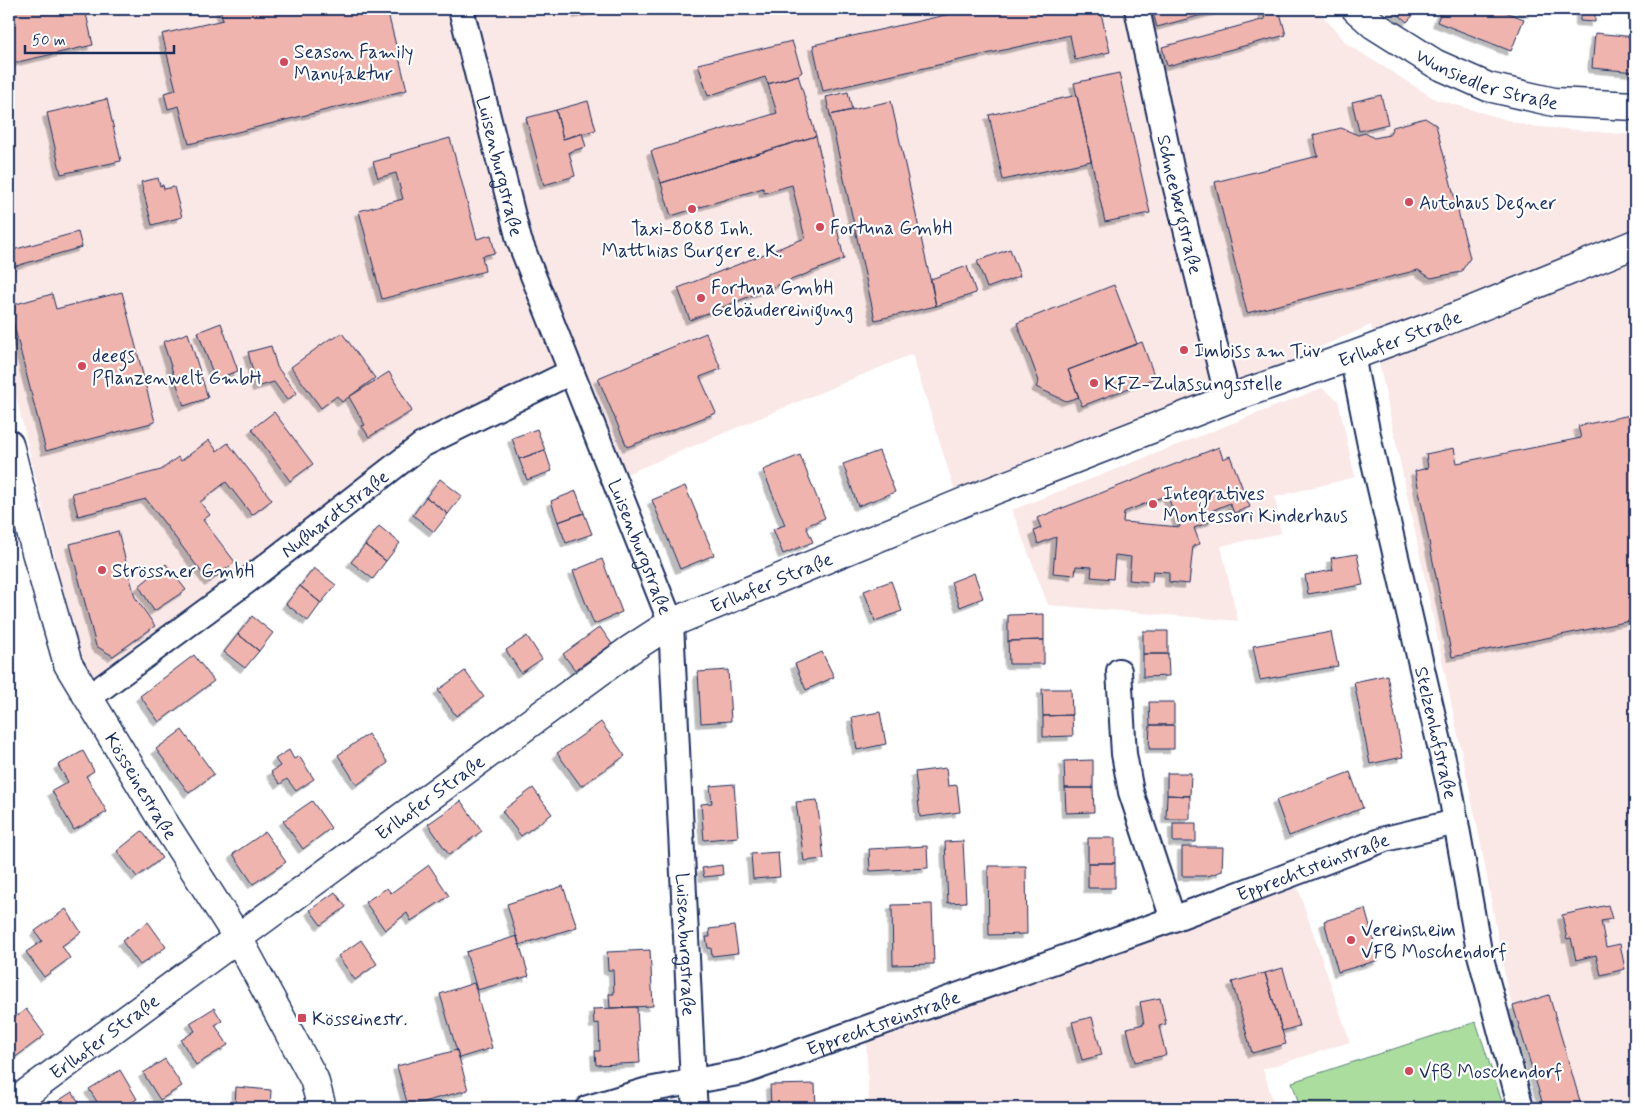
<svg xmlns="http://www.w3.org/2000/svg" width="1644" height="1117" viewBox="0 0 1644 1117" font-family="Mynerve,sans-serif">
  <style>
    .built { fill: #fae8e7 }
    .green { fill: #aadd9e; stroke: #62867e }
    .building { fill: #efb4ae; stroke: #1b2f5e; fill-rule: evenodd; filter: url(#shadow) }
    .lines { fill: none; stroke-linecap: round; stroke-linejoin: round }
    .street-casing { stroke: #1b2f5e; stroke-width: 28 }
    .secondary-casing { stroke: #1b2f5e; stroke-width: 31 }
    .street { stroke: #fff; stroke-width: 24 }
    .secondary { stroke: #fff; stroke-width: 28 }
    .poi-dot { fill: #d1495b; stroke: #fff; stroke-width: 2 }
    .labels { text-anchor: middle; stroke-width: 4.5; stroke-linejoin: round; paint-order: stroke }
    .poi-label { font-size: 19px; fill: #1b2f5e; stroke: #fff; text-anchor: start }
    .street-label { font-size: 19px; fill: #1b2f5e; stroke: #fff }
  </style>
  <defs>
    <filter id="shadow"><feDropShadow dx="-4.5" dy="4.5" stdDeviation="0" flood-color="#0004"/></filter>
  </defs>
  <rect width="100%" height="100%" fill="#fff"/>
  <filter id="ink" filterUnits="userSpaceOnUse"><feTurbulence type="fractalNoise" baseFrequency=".02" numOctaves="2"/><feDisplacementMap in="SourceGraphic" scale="10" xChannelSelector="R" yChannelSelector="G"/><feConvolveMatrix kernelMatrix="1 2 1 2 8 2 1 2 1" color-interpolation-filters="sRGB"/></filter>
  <g filter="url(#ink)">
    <path class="built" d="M9,9h1308l30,35 88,55 93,27 107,9v973h-91l-31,-102 -5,-13 -28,-154 -109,-514 -412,179 -47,-150 -295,124 -43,-107 -186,92 -302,225 -77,-321z
      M1322,388l16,12 17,77 -80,20 6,36 -60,13 17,75 -190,-16 -36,-95z
      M1290,864l60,178 -87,27 12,39h-406l-4,-95 206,-67 114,-46z"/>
    <path class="green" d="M1476,1022l28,86h-204l-8,-26z"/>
    <path class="building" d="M9,9h76l8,36 -84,19z
      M220,9h167l20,81 -218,54 -10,-38 -11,3 -4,-16 12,-3 -14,-56 61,-14z
      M577,9h22l-21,5z
      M972,9h128l10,43 -35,8 -5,-25 -247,56 -10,-46z
      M1152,9h72l-67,18z
      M1262,9h17l7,26 -119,31 -5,-19 103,-28z
      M1392,9h27l-12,13z
      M1442,9h56l26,10 -13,32 -74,-29z
      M1521,9h12l-1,4z
      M1580,9h15v13l-15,-1z
      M1595,33l40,4v35l-43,-4z
      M792,41l10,31 -4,3 -30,9 -3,-7 -57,19 -10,-32z
      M1119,73l31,140 -45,9 -31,-139z
      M798,75l18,61 -155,47 -10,-32 126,-38 -9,-29z
      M848,92l4,18 -22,5 -4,-18z
      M1077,95l14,66 -88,19 -14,-65z
      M1381,95l7,29 -29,7 -7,-29z
      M107,99l14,62 -60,13 -14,-61z
      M588,101l8,29 -33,9 -7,-29z
      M891,101l45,205 -61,14 -45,-205z
      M556,110l7,29 19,-6 4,14 -17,5 6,24 -31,9 -18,-67z
      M1425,118l11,7 34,133 -9,14 -30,6 -13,-8 -171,43 -32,-131 103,-26 -5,-21 28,-7 17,7 7,-2 9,5 15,-3 4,-8z
      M816,136l28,123 -154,61 -12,-32 127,-50 -13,-53 -28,8 -1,-5 -92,28 -10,-33z
      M450,138l27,101 14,-4 4,18 -13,3 3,15 -103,28 -23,-88 44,-12 -7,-26 -18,5 -5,-16 18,-5 -1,-2z
      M158,178l2,8 3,-1 1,4 10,-2 8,30 -30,8 -11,-43z
      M78,232l4,15 -73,21v-17z
      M1010,249l10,27 -33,12 -10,-27z
      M967,266l9,27 -40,13 -5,-27z
      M1114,285l23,59 -69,26 11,27 -13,4 -30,-14 3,-6 -22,-58z
      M122,292l33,130 -109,29 -37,-145 43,-12 4,15z
      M221,323l17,48 -23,8 -17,-47z
      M188,333l20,65 -24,8 -21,-64z
      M342,333l33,45 -33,24 -5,-6 -16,12 -30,-41 40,-29 2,1z
      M706,333l15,36 -21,8 16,36 -89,34 -29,-69z
      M1142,342l13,36 -73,28 -14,-36z
      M271,346l6,21 20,26 -10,7 -13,-18 -17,5 -9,-35z
      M389,372l23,39 -43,26 -7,-11 3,-1 -16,-28z
      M274,412l39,52 -23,17 -38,-52z
      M1635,414v206l-183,37 -37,-186 13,-3 -2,-14 28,-6 3,15 124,-25 -3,-12z
      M537,429l8,21 -26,9 -7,-21z
      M209,440l8,11 11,-8 44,57 -20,15 -26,-33 -26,20 10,13 -7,5 32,42 -26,20 -63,-83 -68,17 -6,-23 89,-23 17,-13 3,4z
      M1219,447l4,12 7,-3 20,51 -16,6 -4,-10 -19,8 3,9 -20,8 6,16 -7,2 -4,38 -20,-2v-10l-16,-1 -1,11 -23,-2 2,-23 -16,-2 -2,24 -22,-2 1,-10 -16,-1 -1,9 -22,-2 3,-36 -18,7 -4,-13 7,-3 -4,-10zM1167,495l13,32 -57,-5 1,-10z
      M545,450l7,21 -25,9 -8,-21z
      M879,451l16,41 -37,14 -15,-42z
      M800,455l25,63 -19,8 7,16 -30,12 -10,-25 12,-4 -22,-55z
      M440,479l22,17 -14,18 -22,-17z
      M685,486l29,69 -34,14 -28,-69z
      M576,491l8,22 -26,9 -7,-21z
      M426,497l22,17 -14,18 -21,-17z
      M584,513l8,21 -26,9 -8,-21z
      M379,526l21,17 -14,18 -21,-16z
      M118,531l17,66 20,29 -42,30 -17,-10 -26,-102z
      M365,545l21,16 -13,18 -22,-17z
      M1357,554l6,31 -55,9 -3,-19 28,-5 -2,-12z
      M602,559l20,53 -28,12 -21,-53z
      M166,564l20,26 -32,21 -15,-25z
      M314,568l22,17 -15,18 -21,-17z
      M974,573l9,25 -23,9 -9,-25z
      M891,581l11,30 -27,10 -11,-30z
      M300,586l21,17 -13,18 -22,-17z
      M1044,614v26l-36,1v-26z
      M252,616l21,17 -14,18 -21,-17z
      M600,627l12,17 -37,26 -12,-16z
      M1143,631h25v23h-25z
      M1331,632l7,34 -78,14 -7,-34z
      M238,634l21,17 -14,17 -21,-16z
      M527,636l15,23 -21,14 -15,-23z
      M1044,640v24h-35l-1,-23z
      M822,652l12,25 -28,13 -11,-26z
      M1143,654h25l1,22 -26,1z
      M194,655l20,26 -55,41 -19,-26z
      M728,670l3,51 -30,2 -3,-51z
      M465,671l19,26 -28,19 -18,-26z
      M1387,675l16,82 -33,7 -16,-82z
      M1042,689h29l1,26 -29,1z
      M1149,702h25v23h-24z
      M880,712l6,32 -29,6 -5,-33z
      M1072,715l1,21 -30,1v-21z
      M601,722l24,34 -44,30 -24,-33z
      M1150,725h24v24h-25z
      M182,730l32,44 -25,19 -33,-44z
      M368,734l20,29 -31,22 -19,-30z
      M289,750l5,9 5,-3 15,23 -18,12 -9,-12 -7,5 -9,-12 9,-6 -5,-7z
      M83,751l11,20 -8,5 21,36 -33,18 -22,-39 16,-9 -10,-17z
      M1093,760v28h-28l-1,-27z
      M946,768l2,18 9,-1 3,27 -40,5 -5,-45z
      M1350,772l13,36 -74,28 -13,-36z
      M1167,773h24l-1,23 -23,-1z
      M734,784l4,53 -34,3 -3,-36 11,-1 -2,-17z
      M533,788l19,26 -31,22 -19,-25z
      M1065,788h28l1,24 -28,1z
      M1167,795l23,1v23h-24z
      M817,800l7,59 -20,2 -8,-59z
      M312,801l19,27 -28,21 -20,-28z
      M461,801l21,30 -33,24 -21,-31z
      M1173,823h23v19h-23z
      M142,831l20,27 -25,19 -20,-26z
      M265,832l21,30 -33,22 -20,-30z
      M1088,838h27v25h-27z
      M963,841l3,61 -18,1 -3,-61z
      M927,846l1,22 -58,3 -1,-22z
      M1182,847h41l-1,24 -14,5h-26z
      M778,852l2,25 -27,2 -2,-25z
      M1088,863h27v25h-27z
      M429,865l20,31 -38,25 -4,-8 -22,17 -20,-28 22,-14 4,5z
      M722,865l1,10 -19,2 -2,-9z
      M988,866h38l1,68 -38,1z
      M563,886l14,41 -58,18 -12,-41z
      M335,892l11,15 -25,18 -11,-15z
      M932,904l2,60 -41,1 -1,-60z
      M1608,905l4,14 -11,2 5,26 14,-3 5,25 -24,6 -5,-20 -20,5 -5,-22 -4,1 -5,-24z
      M66,909l15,23 -19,14 8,12 -26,19 -18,-25 16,-11 -7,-10z
      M1365,909l14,51 -41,12 -14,-51z
      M148,922l18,25 -26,18 -18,-24z
      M734,926l4,27 -26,3 -1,-8h-3l-2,-11h4l-1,-8z
      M517,936l12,40 -52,14 -11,-38z
      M361,940l16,24 -22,16 -17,-24z
      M650,950l3,56 -43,2 -1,-14h5l-1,-24h-5l-1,-18z
      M1283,968l16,58 -17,5 -17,-58z
      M1265,973l21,71 -34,9 -20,-71z
      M474,983l18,65 -33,10 -19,-64z
      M1549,995l33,113h-38l-31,-102z
      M1160,998l6,26 -7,2 7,29 -31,7 -8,-34 17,-4 -4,-22z
      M637,1007l3,56 -44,2 -1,-14h5l-1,-28 -5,1 -1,-15z
      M214,1008l8,13 -7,4 13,20 -32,20 -15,-25 14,-9 -5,-8z
      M26,1009l19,26 -36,27v-40z
      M1092,1017l10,38 -20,5 -10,-38z
      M457,1050l11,40 -60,16 -11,-40z
      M165,1059l17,27 -22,14 -17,-27z
      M120,1070l17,29 -15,9h-21l-12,-19z
      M815,1084l1,24h-45l-1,-23z
      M236,1087l35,3 -1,18h-35z
      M72,1092l11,16h-36z
      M1177,1104l1,4h-17z"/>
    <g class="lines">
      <g class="street-casing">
        <g id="street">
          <path id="s1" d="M461,9l58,231 152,383 22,460 2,25"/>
          <path id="s2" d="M1137,9l35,163 56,227"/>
          <path id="s3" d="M1352,356l18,89 80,344 29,162 42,157"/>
          <path d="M1119,671l5,83 7,38 42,127"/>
          <path id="s4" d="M88,698l159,-117 175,-136 149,-73"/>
          <path id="s5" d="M588,1108l60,-18 95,-18 430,-153 212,-80 71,-17"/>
        </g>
      </g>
      <g class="secondary-casing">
        <g id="secondary">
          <path id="s6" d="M1356,9l18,16 62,39 52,23 66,15 81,4"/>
          <path id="s7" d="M9,444l27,108 32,112 93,154 77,120 76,141 8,29"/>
          <path id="s8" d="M9,1106l619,-455 43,-28 298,-123 259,-101 124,-43 86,-32 197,-80"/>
        </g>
      </g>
      <use href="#street" class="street"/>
      <use href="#secondary" class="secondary"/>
    </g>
  </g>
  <g class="poi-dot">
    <circle cx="284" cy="62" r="5"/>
    <circle cx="1409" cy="202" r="5"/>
    <circle cx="692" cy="209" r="5"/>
    <circle cx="820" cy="227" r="5"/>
    <circle cx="701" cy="298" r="5"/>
    <circle cx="1184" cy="350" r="5"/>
    <circle cx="82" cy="366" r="5"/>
    <circle cx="1094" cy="383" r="5"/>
    <circle cx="1153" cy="504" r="5"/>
    <circle cx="102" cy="570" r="5"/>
    <circle cx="1351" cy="940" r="5"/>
    <rect x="297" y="1013" width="10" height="10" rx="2.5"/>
    <circle cx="1409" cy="1071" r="5"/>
  </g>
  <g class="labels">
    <g class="poi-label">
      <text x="294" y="58">Season Family<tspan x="294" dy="22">Manufaktur</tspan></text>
      <text x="1419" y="209">Autohaus Degner</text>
      <text x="830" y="234">Fortuna GmbH</text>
      <text x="692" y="235" text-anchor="middle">Taxi-8088 Inh.<tspan x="692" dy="22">Matthias Burger e. K.</tspan></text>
      <text x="711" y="294">Fortuna GmbH<tspan x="711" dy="22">Gebäudereinigung</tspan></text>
      <text x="1194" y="357">Imbiss am Tüv</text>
      <text x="92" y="362">deegs<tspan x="92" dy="22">Pflanzenwelt GmbH</tspan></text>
      <text x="1104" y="390">KFZ-Zulassungsstelle</text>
      <text x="1163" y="500">Integratives<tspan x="1163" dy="22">Montessori Kinderhaus</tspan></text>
      <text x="112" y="577">Strössner GmbH</text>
      <text x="1361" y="936">Vereinsheim<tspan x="1361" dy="22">VFB Moschendorf</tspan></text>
      <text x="312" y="1025">Kösseinestr.</text>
      <text x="1419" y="1078">VfB Moschendorf</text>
    </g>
    <g class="street-label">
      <text dy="7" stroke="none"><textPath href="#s6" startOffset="151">Wunsiedler Straße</textPath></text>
      <text dy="7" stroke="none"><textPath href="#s1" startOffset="162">Luisenburgstraße</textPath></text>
      <text dy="7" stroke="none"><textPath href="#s2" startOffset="200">Schneebergstraße</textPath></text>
      <text dy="7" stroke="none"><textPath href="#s8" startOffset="1602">Erlhofer Straße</textPath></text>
      <text dy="7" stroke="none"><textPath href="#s4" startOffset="308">Nußhardtstraße</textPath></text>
      <text dy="7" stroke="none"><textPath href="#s1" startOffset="568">Luisenburgstraße</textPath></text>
      <text dy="7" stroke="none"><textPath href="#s8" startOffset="928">Erlhofer Straße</textPath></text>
      <text dy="7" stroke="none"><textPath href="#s3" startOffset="386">Stelzenhofstraße</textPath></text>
      <text dy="7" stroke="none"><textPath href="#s7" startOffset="370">Kösseinestraße</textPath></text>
      <text dy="7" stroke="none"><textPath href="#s8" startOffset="522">Erlhofer Straße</textPath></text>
      <text dy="7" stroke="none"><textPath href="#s5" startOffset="765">Epprechtsteinstraße</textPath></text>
      <text dy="7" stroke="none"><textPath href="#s1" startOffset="972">Luisenburgstraße</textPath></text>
      <text dy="7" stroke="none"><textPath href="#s5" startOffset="308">Epprechtsteinstraße</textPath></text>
      <text dy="7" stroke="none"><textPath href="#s8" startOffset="118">Erlhofer Straße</textPath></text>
    </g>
  </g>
  <rect width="1644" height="1117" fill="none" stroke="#fff" stroke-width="30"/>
  <rect x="15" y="15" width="1614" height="1087" fill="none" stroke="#1b2f5e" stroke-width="2" filter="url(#ink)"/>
  <path d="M25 45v8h149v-8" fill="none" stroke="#1b2f5e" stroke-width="2.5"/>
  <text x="32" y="45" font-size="15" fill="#1b2f5e" stroke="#ffffff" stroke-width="4" paint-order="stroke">50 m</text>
</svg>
